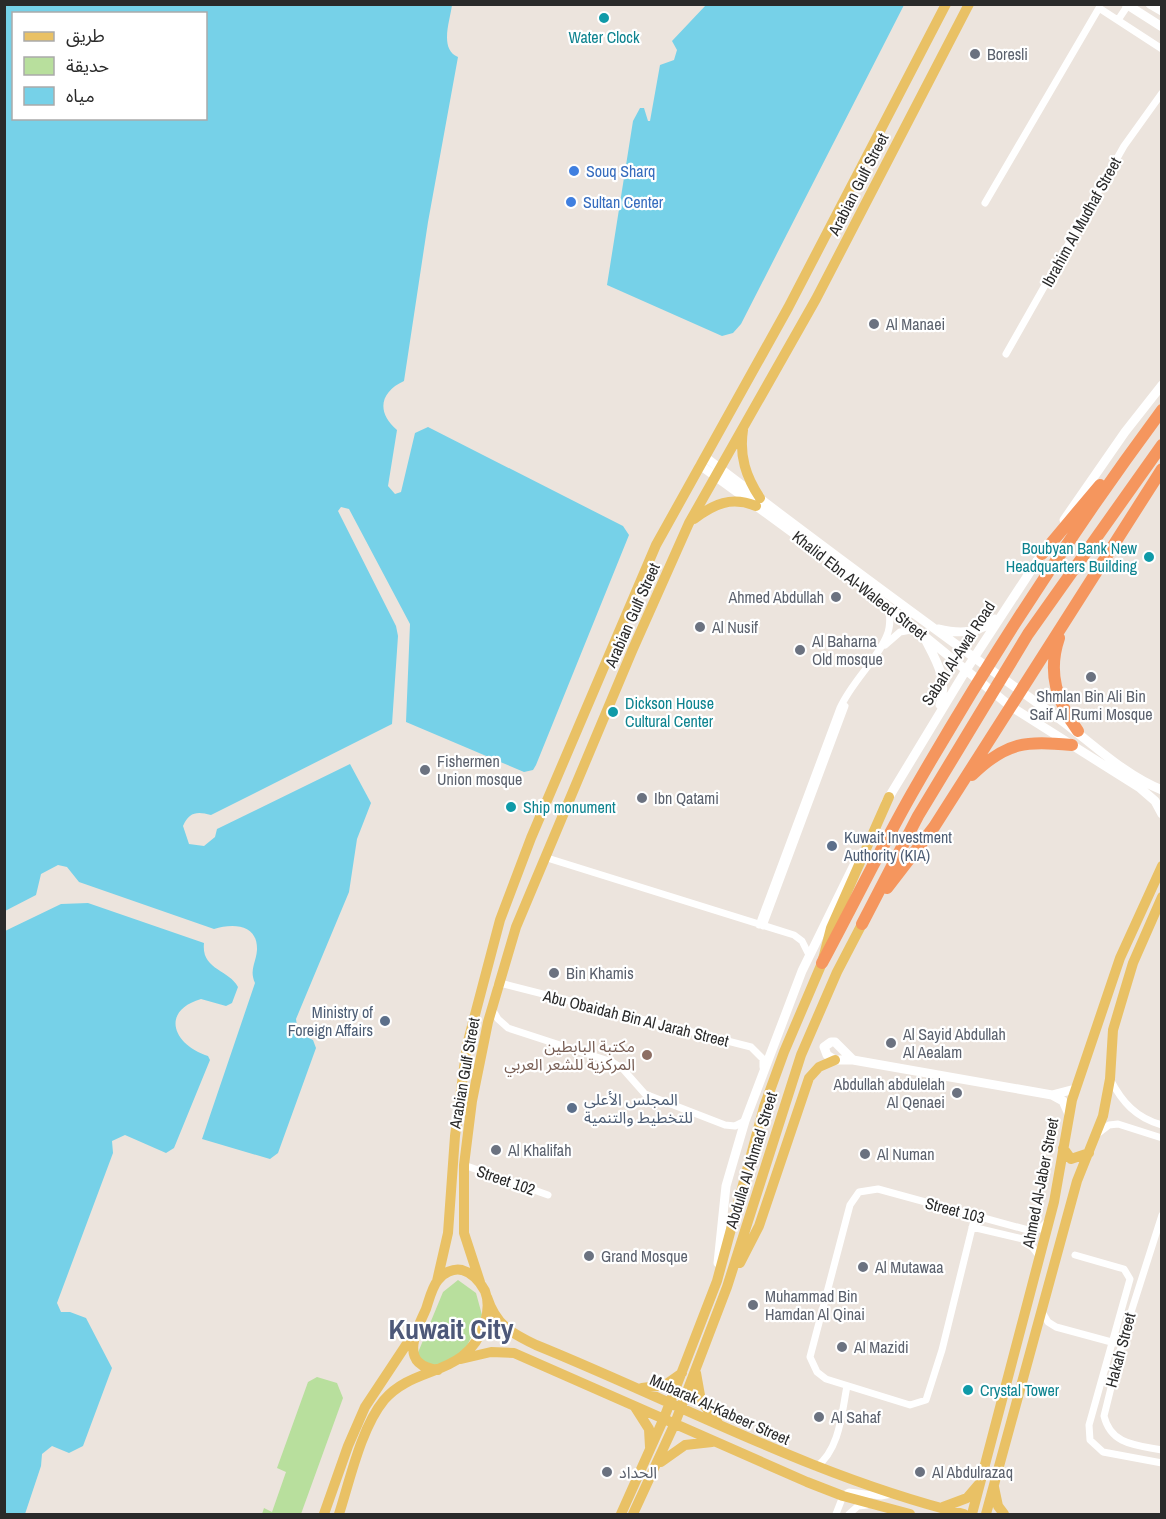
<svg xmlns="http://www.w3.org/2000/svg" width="1166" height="1519" viewBox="0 0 1166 1519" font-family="'Archivo Narrow','Noto Sans Arabic',sans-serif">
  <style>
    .green { fill: #b8df9d }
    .water { fill: #76d1e8; fill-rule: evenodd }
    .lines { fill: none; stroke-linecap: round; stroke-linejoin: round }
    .street { stroke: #fff; stroke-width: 7 }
    .secondary { stroke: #fff; stroke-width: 9 }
    .primary { stroke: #e9c165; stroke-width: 10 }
    .highway { stroke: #f5965e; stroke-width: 12 }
    .culture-dot { fill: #0f9aa8; stroke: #fff; stroke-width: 2 }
    .worship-dot { fill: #6b7280; stroke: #fff; stroke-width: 2 }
    .shop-dot { fill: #3f7fe0; stroke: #fff; stroke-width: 2 }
    .service-dot { fill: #5c6f8a; stroke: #fff; stroke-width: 2 }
    .education-dot { fill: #8d6e63; stroke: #fff; stroke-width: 2 }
    .labels { text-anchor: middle; stroke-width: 4.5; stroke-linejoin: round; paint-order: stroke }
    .culture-label { font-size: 16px; fill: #0d838f; stroke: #fff; text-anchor: start }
    .worship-label { font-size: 16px; fill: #5b616d; stroke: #fff; text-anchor: start }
    .shop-label { font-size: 16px; fill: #366cbe; stroke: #fff; text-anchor: start }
    .street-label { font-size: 16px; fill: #2a2a2a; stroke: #fff }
    .service-label { font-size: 16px; fill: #4e5e75; stroke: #fff; text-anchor: start }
    .education-label { font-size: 16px; fill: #785e54; stroke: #fff; text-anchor: end }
    .town-label { font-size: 28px; font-weight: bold; fill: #4d5879; stroke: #fff }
  </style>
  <rect width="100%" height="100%" fill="#ece4dd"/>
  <path class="green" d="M458,1280l18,13 6,22 -21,43 -23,10 -13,-4 -8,-9 26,-63z
    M317,1377l20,6 6,15 -42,116h-39l2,-6 8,4 14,-40 -9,-4 31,-86z"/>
  <path class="water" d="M5,4l447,1c-2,16 -13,44 6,52l-30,165 -24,159c-24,11 -28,31 -7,49l-9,56 7,8 6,-2 14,-59 13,-6 195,99 6,9 -93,230 -3,5 -9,2 -118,-50 4,-98 -61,-115 -8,-2 -3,4 58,115 2,10 -6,88 -181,91c-14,-4 -22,-3 -28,11l6,18 15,2 11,-9 2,-8 133,-65 21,39 -14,36 -8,53 -53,127 2,14 15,7 3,8 -38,105 -8,6 -68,-20 53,-156c-6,-13 1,-20 2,-33 1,-26 -24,-27 -43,-21l-135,-47 -12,-15 -9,-2 -17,9 -5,21 -31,16zM14,14h192v104h-192z
    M706,5h198l-163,319 -8,9 -11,3 -115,-51 26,-164 7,-13h4l4,13h2l10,-56 14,-5 3,-10 -5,-9z
    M88,903l116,40c-3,27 25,26 34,44l-6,16 -6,3 -25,-7c-41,12 -28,46 7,57l2,4 -36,88 -8,5 -41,-18 -13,6 1,12 -56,150 4,9h9l16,6 26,50 -29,78 -14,7 -17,-7 -10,8 -1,12 -16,48h-20v-583l56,-27z"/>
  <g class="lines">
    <path class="street" d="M1118,20l10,-15
      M985,203l114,-195 63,41
      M1006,354l118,-208 38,-53
      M885,645l15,-13 17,-3
      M544,857l250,78 8,6 7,14
      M759,925l81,-217c12,-27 38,-49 47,-73 4,-9 3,-19 2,-28
      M763,926l82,-220
      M497,986l7,-2 247,63 12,12v8
      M492,1009l6,10 10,9 104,34 10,6 23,26 80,31 10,1 10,-5
      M1110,1079c12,23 26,39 52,46
      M1096,1135l13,-10 9,-1 44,14
      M464,1165l84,30
      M1162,1215l-37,116 -21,85c7,29 32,29 58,34
      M975,1216l-33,134 -16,50 -16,5 -84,-26 -9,-7 -7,-15 40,-152 9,-13 19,-3 150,41 12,-1 7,-7
      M972,1227l55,13 13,17
      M1075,1255l49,14 6,10 -41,146 1,15 13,12 59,11
      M1042,1312l6,10 8,5 59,16
      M816,1467c24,-17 26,-56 31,-81
      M836,1514l7,-18 6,-4 32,4 11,-2
      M849,1514l9,-8 9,-1"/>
    <path class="secondary" d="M1126,4l36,23
      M1150,4l12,7
      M705,457c113,86 228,172 345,255 36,25 70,61 112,78
      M700,465l141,103 169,138 130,82 15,13 7,13
      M1064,520l61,-88 37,-47
      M938,629c21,5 41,5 57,-10
      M925,639c12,23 23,40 15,66
      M886,802l80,-132 79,-121
      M853,1060l-18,-18h-4l-7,5 3,8 8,5h18l199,35 11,6 6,13
      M1052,1095l23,-6
      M718,1263l8,-77 19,-65 57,-150 52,-106"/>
    <path class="primary" d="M743,430c-4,26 3,47 17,68
      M694,519c20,-15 37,-23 62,-13
      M1063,1148l8,11 18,-6
      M740,1263l19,-37 50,-148 10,-11 16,-7
      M437,1281l11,-48 7,-97 12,-91 33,-125 31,-82 125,-293 132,-237 158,-304
      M480,1282l-16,-49v-68l8,-64 16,-79 28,-95 116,-276 57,-128 127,-224 153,-295
      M487,1297c9,28 24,36 49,48 143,58 278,132 428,169
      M461,1359l30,-7 23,1 293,129 36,14 67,18
      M696,1373l5,28 17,22
      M642,1388l23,-3 17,-12
      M635,1407l14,22 1,18
      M661,1462l24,-17 27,-3
      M994,1487l4,19 6,8
      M943,1507l24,-9 12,-14
      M324,1514l24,-68 17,-39 47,-71
      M339,1514c11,-34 22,-86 45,-114 32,-37 83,-21 101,-78 3,-10 4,-21 0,-31 -5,-9 -12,-18 -23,-21 -9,-2 -19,3 -24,10 -6,7 -9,20 -12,29 -10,22 -28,56 12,61
      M621,1514l43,-96 53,-137 47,-174 20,-55 38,-89 9,-35 58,-131
      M633,1514l42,-91 52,-136 74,-232 36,-83 25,-48
      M972,1514l82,-312 18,-102 48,-142 42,-92
      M986,1514l91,-333 26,-65 7,-37 3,-49 11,-37 9,-30 29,-66"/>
    <path class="highway" d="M1042,554l58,-69
      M1059,638c-12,35 -2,64 19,93
      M972,775c35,-34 54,-34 100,-30
      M887,888l47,-61 228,-358
      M862,924l56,-108 110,-182 134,-189
      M822,963c30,-56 58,-113 89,-168 76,-133 160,-262 251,-385"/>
  </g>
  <g class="culture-dot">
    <circle cx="604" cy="18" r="6"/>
    <circle cx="1149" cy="557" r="6"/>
    <circle cx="613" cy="712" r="6"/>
    <circle cx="511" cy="807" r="6"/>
    <circle cx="968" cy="1390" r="6"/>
  </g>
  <g class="worship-dot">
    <circle cx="975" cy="54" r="6"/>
    <circle cx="874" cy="324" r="6"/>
    <circle cx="836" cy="597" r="6"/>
    <circle cx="700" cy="627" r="6"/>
    <circle cx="800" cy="650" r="6"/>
    <circle cx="1091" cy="677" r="6"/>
    <circle cx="425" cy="770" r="6"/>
    <circle cx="642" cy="798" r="6"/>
    <circle cx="554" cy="973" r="6"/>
    <circle cx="891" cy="1043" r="6"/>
    <circle cx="957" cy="1093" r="6"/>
    <circle cx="496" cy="1150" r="6"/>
    <circle cx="865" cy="1154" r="6"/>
    <circle cx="589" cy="1256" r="6"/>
    <circle cx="863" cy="1267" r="6"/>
    <circle cx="753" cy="1305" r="6"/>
    <circle cx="842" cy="1347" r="6"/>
    <circle cx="819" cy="1417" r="6"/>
    <circle cx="607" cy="1472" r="6"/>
    <circle cx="920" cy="1472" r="6"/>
  </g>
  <g class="shop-dot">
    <circle cx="574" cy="171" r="6"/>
    <circle cx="571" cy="202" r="6"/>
  </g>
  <g class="service-dot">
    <circle cx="832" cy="846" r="6"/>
    <circle cx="385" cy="1021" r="6"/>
    <circle cx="572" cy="1108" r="6"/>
  </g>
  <circle class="education-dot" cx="647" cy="1055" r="6"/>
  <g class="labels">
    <g class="culture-label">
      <text x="604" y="43" text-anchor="middle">Water Clock</text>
      <text x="1137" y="554" text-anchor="end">Boubyan Bank New<tspan x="1137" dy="18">Headquarters Building</tspan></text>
      <text x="625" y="709">Dickson House<tspan x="625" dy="18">Cultural Center</tspan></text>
      <text x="523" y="813">Ship monument</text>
      <text x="980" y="1396">Crystal Tower</text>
    </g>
    <g class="worship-label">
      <text x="987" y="60">Boresli</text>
      <text x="886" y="330">Al Manaei</text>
      <text x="824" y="603" text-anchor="end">Ahmed Abdullah</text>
      <text x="712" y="633">Al Nusif</text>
      <text x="812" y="647">Al Baharna<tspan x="812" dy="18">Old mosque</tspan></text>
      <text x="1091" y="702" text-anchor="middle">Shmlan Bin Ali Bin<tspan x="1091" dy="18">Saif Al Rumi Mosque</tspan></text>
      <text x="437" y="767">Fishermen<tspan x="437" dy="18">Union mosque</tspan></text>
      <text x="654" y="804">Ibn Qatami</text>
      <text x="566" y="979">Bin Khamis</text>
      <text x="903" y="1040">Al Sayid Abdullah<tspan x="903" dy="18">Al Aealam</tspan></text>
      <text x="945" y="1090" text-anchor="end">Abdullah abdulelah<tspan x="945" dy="18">Al Qenaei</tspan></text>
      <text x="508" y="1156">Al Khalifah</text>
      <text x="877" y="1160">Al Numan</text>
      <text x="601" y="1262">Grand Mosque</text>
      <text x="875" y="1273">Al Mutawaa</text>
      <text x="765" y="1302">Muhammad Bin<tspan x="765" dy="18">Hamdan Al Qinai</tspan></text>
      <text x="854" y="1353">Al Mazidi</text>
      <text x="831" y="1423">Al Sahaf</text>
      <text x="619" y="1478">الحداد</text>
      <text x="932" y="1478">Al Abdulrazaq</text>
    </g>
    <g class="shop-label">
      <text x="586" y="177">Souq Sharq</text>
      <text x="583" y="208">Sultan Center</text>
    </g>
    <g class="street-label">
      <text transform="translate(858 184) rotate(-63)" y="6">Arabian Gulf Street</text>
      <text transform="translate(1081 222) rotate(-61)" y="6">Ibrahim Al Mudhaf Street</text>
      <text transform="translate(860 585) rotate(38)" y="6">Khalid Ebn Al-Waleed Street</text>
      <text transform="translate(632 615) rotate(-66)" y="6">Arabian Gulf Street</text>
      <text transform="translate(958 653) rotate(-57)" y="6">Sabah Al-Awal Road</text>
      <text transform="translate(636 1018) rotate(14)" y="6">Abu Obaidah Bin Al Jarah Street</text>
      <text transform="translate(464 1073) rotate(-80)" y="6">Arabian Gulf Street</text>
      <text transform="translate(751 1160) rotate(-73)" y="6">Abdulla Al Ahmad Street</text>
      <text transform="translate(506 1180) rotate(19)" y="6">Street 102</text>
      <text transform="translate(1040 1183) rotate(-79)" y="6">Ahmed Al-Jaber Street</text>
      <text transform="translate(955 1210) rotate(15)" y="6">Street 103</text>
      <text transform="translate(1120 1350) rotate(-75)" y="6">Hakah Street</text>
      <text transform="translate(720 1409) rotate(24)" y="6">Mubarak Al-Kabeer Street</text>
    </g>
    <g class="service-label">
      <text x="844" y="843">Kuwait Investment<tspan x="844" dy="18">Authority (KIA)</tspan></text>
      <text x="373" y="1018" text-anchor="end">Ministry of<tspan x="373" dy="18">Foreign Affairs</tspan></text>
      <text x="584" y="1105">المجلس الأعلى<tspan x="584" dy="18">للتخطيط والتنمية</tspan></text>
    </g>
    <g class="education-label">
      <text x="635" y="1052">مكتبة البابطين<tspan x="635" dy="18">المركزية للشعر العربي</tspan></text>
    </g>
    <g class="town-label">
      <text x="451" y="1339">Kuwait City</text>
    </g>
  </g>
  <rect width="1166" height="1519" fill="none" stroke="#2a2a2a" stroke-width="12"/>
  <rect x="12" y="12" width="195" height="108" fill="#ffffff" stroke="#aaaaaa" stroke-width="1.5"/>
  <rect x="24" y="32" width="30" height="9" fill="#e9c165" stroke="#aaaaaa" stroke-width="1.5"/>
  <text x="66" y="42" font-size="18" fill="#2a2a2a">طريق</text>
  <rect x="24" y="57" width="30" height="18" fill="#b8df9d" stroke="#aaaaaa" stroke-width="1.5"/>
  <text x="66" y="72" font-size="18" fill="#2a2a2a">حديقة</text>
  <rect x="24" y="87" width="30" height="18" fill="#76d1e8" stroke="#aaaaaa" stroke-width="1.5"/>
  <text x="66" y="102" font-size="18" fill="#2a2a2a">مياه</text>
</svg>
